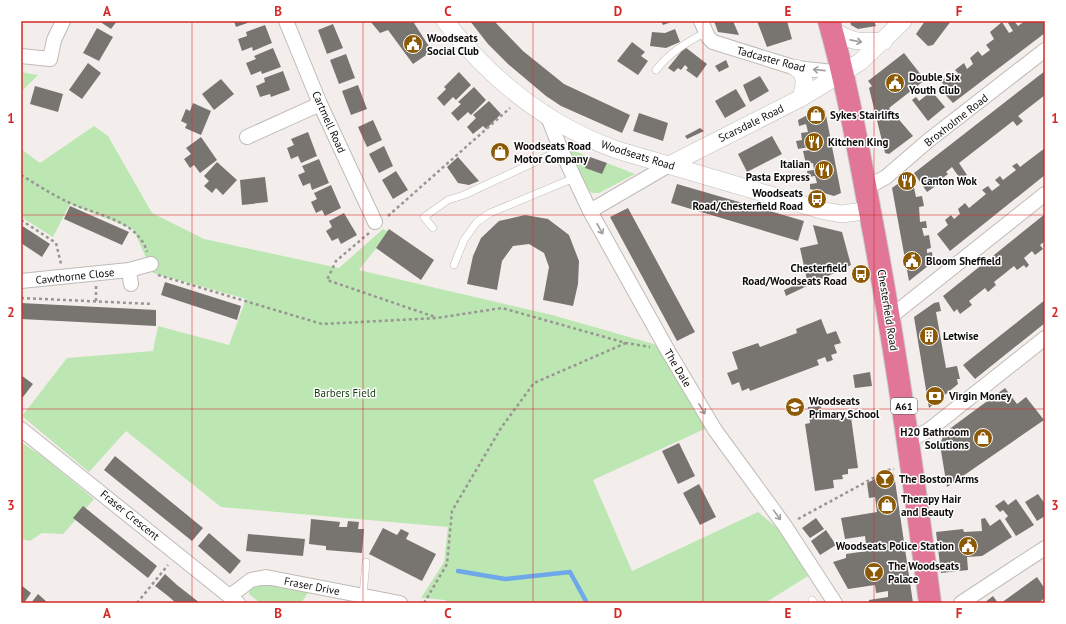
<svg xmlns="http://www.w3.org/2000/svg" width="1066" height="624" viewBox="0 0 1066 624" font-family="'PT Sans',sans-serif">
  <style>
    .green { fill: #bce7b3 }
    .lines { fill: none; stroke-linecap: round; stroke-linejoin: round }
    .stream { stroke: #6ea7ea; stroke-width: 4.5 }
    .building { fill: #787571 }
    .service-casing { stroke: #bfbbb7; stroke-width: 8 }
    .minor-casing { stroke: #bfbbb7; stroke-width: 16 }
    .tertiary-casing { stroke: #bfbbb7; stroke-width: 18 }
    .trunk-casing { stroke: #cacaca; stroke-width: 24 }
    .path { stroke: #999593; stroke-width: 2.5; stroke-dasharray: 3 3; stroke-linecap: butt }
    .service { stroke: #fff; stroke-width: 7 }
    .minor { stroke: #fff; stroke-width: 14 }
    .tertiary { stroke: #fff; stroke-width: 17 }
    .trunk { stroke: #e27696; stroke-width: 22 }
    .oneway { stroke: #9f9e9e }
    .grid { fill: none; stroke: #d62828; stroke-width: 1; stroke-opacity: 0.55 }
    .labels { text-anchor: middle; stroke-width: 3; stroke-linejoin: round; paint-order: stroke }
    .shield { fill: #fff; stroke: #575655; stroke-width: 1 }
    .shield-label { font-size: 10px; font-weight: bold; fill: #0f0d0c }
    .poi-label { font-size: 11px; font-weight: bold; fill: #0f0d0c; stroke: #fff; text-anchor: start }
    .street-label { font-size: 11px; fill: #0f0d0c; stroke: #fff }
    .park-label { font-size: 11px; fill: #113808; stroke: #fff }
    .neatline { fill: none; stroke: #d62828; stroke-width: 1.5 }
    .grid-label { font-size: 13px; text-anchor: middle; font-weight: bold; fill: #d62828 }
  </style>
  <rect width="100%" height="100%" fill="#f3eeeb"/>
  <path class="green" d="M21,72l17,3 -17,17z
    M94,126l14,10 44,77 52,26 135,29 44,-39 6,3 -30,38 193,45 105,30 50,83 -114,52 39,91 126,-59 25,21 25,43 -43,27h-316l-4,-3 -24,-2 23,-36 4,-35 -227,-20 -95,-76 -37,41 -67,-56 45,-58 86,-7 5,-25 71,19 17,-46 -93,-26 -20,-44 -63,-25 -17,33 -32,-20v-68l19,14z
    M569,149l21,8 -4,11 16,6 5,-11 28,11 -36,19h-7l-4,-3 -21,-39z
    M21,442l21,14 52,43 -31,35 -21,-1 -12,8 -9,-2z
    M255,581l54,10 -8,12h-41l-11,-9 1,-7z"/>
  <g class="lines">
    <path class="stream" d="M458,571l47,8 65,-7 17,31"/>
  </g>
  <path class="building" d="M99,21h18l-6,8z
    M234,21h19l-17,6z
    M370,21h49l-5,2 18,28 -19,13 -25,-34 -8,3z
    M470,21h24l29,30 41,33 66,31 -8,18 -61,-27 -15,-10 -38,-32 -20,-20z
    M661,21h13l-11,4z
    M714,21h19l6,14 -21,-3z
    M757,21h30l5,18 -25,8z
    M850,21h24l2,5 -18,3 -7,-4z
    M925,21h26l-18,24 -5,1 -12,-12z
    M1010,21h4l4,5 7,-5h20v12l-92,70 -13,-14 4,-4 -3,-4 7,-5 2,4 8,-7 -3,-3 9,-7 3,6 6,-5 -3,-6 8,-7 4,5 8,-6 -4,-5 8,-6 -4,-7 12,-10 7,11 4,-2 -5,-8z
    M333,24l10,24 -16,6 -9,-24z
    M265,25l7,18 -19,8 -1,-4 -10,4 -4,-12 9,-3 -1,-4z
    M97,28l16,9 -14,24 -16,-8z
    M675,29l5,13 -14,6 -16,-2 2,-14 13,1z
    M632,42l13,10 -4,4 7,5 -10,14 -21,-14z
    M685,47l22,17 -10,14 -11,-8 2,-2 -3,-3 -4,5 -3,-2 -4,4 -6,-4z
    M273,48l8,19 -19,7 -1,-3 -10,4 -5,-12 10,-4 -2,-3z
    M904,53l21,27 -36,28 24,28 -24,18 -4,-1 -16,-65 3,-2 -4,-5z
    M346,54l9,24 -16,6 -9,-24z
    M726,60l3,7 -10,5 -4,-6z
    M88,63l13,10 -19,26 -13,-9z
    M283,71l7,19 -19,7 -1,-3 -10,3 -4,-11 9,-4 -1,-4z
    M1045,71v24l-27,21 5,5 -6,5 -4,-5 -54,42 8,12 -6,5 -9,-13 -6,5 2,2 -9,7 -2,-3 -3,2 3,5 -10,7 -13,-19z
    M459,72l12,13 -15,15 -3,-3 -9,9 -7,-8 9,-9 -2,-2z
    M760,76l9,15 -19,11 -7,-17z
    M221,79l13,15 -20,16 -12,-16z
    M358,85l9,24 -16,6 -9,-24z
    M35,86l28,8 -5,18 -28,-8z
    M474,87l12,13 -15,15 -3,-3 -10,9 -7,-8 10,-9 -3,-2z
    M929,88l16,19 -17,14 -16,-21 4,-3 3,4 9,-7 -3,-3z
    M736,89l10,17 -21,12 -10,-17z
    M489,101l12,13 -15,15 -3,-3 -10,8 -6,-7 9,-9 -3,-3z
    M193,103l18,8 -10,24 -16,-7 2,-4 -6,-3 5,-12 4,2z
    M819,109l6,1 16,83 -7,3 -24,-7v-5l7,-1 -2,-7 -7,1 -1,-6 7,-1 -1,-7 -7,1 -3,-13 7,-1 -1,-3 -11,2 -2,-8 6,-1 -1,-7 7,-1 -2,-8 -7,2 -1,-6z
    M639,113l29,10 -5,18 -30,-10z
    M373,120l9,20 -15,7 -9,-20z
    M700,128l4,3 -17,8 -2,-3z
    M308,132l9,24 -16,7 -3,-7 -7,3 -4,-11 7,-3 -3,-6z
    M772,136l10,18 -35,18 -9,-18z
    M201,137l16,23 -17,13 -6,-8 -4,3 -6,-9 7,-5 -5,-6z
    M384,146l9,20 -14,7 -10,-19z
    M1045,148v27l-95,76 -13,-17 11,-9 -3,-5 6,-5 3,4 6,-5 -2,-5 7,-6 4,5 17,-14 -4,-4 6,-4 4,5 8,-6 -5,-5 5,-4 3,4 13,-10 -4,-4 5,-3 3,4z
    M458,157l21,24 -10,4 -11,-2 -11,-16z
    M590,157l17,6 -5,11 -17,-6z
    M319,159l10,24 -17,7 -2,-7 -7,3 -5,-11 7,-3 -3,-6z
    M217,162l20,18 -14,15 -7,-7 -4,5 -8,-7 5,-5 -5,-5z
    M396,171l12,19 -15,9 -11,-19z
    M911,174l5,23 6,-1 2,10 -5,1 1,15 6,-1 1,7h-5l2,8 5,-1 2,13 -4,1v4l5,-1 1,10 -24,19 -17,-93z
    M265,177l3,25 -26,3 -2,-25z
    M677,184l127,37 -6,20 -127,-38z
    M331,185l10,23 -16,8 -3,-6 -6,3 -5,-11 6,-3 -3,-6z
    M70,206l59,26 -7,13 -58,-26z
    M628,208l67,124 -18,9 -67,-124z
    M344,213l13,22 -16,9 -3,-6 -6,3 -6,-10 6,-4 -3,-6z
    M1045,214v27l-5,4 3,4 -8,6 -3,-4 -8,7 5,7 -3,3 -2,-3 -7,5 -3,-4 -20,16 2,3 -8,7 -3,-4 -16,13 3,4 -12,9 -3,-5 -3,3 -11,-16z
    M525,215l23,4 21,16 10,26 -1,23 -5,22 -30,-6 6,-33 -5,-14 -15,-9 -16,2 -11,15 -5,29 -30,-6 6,-28 8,-18 18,-17z
    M21,225l29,19 -8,13 -21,-14z
    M813,225l29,7 9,33 -65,31 -2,-6 23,-10 -7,-32 18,-4z
    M389,229l45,31 -13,20 -45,-32z
    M165,282l76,24 -4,14 -76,-25z
    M1045,300v23l-70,56 -12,-14z
    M939,302l2,9 -5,1 10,56 11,-2 3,13h-3l1,5 -29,24 -15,-91 20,-14z
    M21,303l135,7v16l-135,-7z
    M821,319l6,15 9,-3 5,12 -7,2 3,8 -6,2 2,5 -6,2 -2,-5 -8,3 2,5 -69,26 -1,-3 -7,3 -3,-9 -7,3 -5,-12 11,-4 -6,-17 26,-9 2,4 37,-14 -1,-4z
    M870,372l2,14 -17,2 -2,-13z
    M21,375l12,9 -10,13 -2,-1z
    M1005,388l12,16 9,-7 18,23 -97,67 -7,-42 4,-12z
    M821,406l1,8 10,-1 1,3 6,-1v3l12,-1 7,51 -10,1v5l-6,1 1,4 -10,1 1,8 -19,3 -10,-67 5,-1 -2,-16z
    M679,443l16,33 -17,8 -16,-33z
    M115,456l88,72 -11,13 -88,-71z
    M889,472l5,2 19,129h-44v-3l19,-3v-6l-12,2 -1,-8 -27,4 -15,-27 13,-4v-4l21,-3 -2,-15 -20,3 -4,-21 36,-6 -2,-15 -6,1 -2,-15z
    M699,484l17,33 -16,8 -17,-32z
    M1038,494l7,10v12l-8,5 -12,-19z
    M1016,499l18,26 -18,11 -11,-17 3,-3 -5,-6 -3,2 -5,-6 9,-6 4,5z
    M83,506l74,60 -9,12 -75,-60z
    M816,518l8,11 -14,9 -8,-10z
    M985,518l5,8 10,-7 12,18 -30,19 -15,1 1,13 -27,3 -5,-41 27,-3 1,3 18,-1 -1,-12z
    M311,519l29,3 -1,5h8l1,-6 11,1 -1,7h6l-2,24 -36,-3v-4l-17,-2z
    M383,528l14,7 4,-6 8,4 -3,6 30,15 -14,27 -53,-27z
    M826,530l10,15 -16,10 -9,-14z
    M209,533l32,28 -11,13 -32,-28z
    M248,534l57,5 -2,17 -57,-5z
    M165,574l12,11 23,18h-24l-8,-7 -13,-10z
    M1037,577l8,12v9l-7,5h-37z
    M21,585l10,8 -7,10h-3z
    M38,594l10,9h-17z
    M993,596l5,7h-14z"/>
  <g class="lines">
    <g class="service-casing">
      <path id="service" d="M656,70c14,-18 30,-27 50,-38
        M433,228l-9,-11 24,-17 16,-5 97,-45
        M454,265l10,-25 13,-18 13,-9 84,-35
        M363,595l3,-33
        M812,600l2,3"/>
    </g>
    <g class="minor-casing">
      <path id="minor" d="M286,21l34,83 55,118
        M701,21l7,16 5,5 83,26 47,5
        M21,56l29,3 4,-19 9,-19
        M548,117l13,33 29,61 78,140 47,79 70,96 50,77
        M247,137l73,-33
        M866,188l20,-11 43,-37 116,-90
        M590,211l79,-46
        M129,270l2,14
        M21,281l108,-11 22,-6
        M889,318l156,-124
        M21,429l217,174
        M908,441l21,-11 116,-92
        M230,596l21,-16 15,-3 134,26
        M961,603l84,-55"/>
    </g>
    <g class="tertiary-casing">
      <path id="tertiary" d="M445,21c45,58 102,104 172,129l208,61 17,3 28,-4
        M831,30c24,13 26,12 53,11
        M796,68c12,7 8,19 5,30
        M669,165l132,-67 59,-36 43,-41"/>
    </g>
    <g class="trunk-casing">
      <path id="trunk" d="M829,21c18,63 29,127 41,191 25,130 43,260 60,391"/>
    </g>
    <path class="path" d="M21,175c15,9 30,19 45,26 27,14 72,18 81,51
      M388,216l122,-108
      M21,220l35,23 5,21
      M369,233l-33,28 -9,19 108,37
      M158,275l164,49 115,-6 65,-10 124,35 24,4
      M96,286v16
      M21,298l132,6
      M798,519l90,-49 6,-1
      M137,603l31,-38
      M424,603l23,-39 5,-53 49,-83 33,-45 92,-40"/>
    <use href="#service" class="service"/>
    <use href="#minor" class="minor"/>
    <use href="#tertiary" class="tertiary"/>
    <use href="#trunk" class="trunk"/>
  </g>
  <defs><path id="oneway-shaft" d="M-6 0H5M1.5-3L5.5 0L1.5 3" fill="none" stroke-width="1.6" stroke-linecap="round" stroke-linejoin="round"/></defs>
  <g class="oneway">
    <use href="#oneway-shaft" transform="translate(856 41) rotate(11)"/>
    <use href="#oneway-shaft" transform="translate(819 70) rotate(-174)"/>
    <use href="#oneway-shaft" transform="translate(600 229) rotate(61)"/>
    <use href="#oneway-shaft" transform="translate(702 409) rotate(59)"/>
    <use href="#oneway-shaft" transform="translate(777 515) rotate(54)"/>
  </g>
  <path class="grid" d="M192,21v582M363,21v582M533,21v582M703,21v582M874,21v582M21,215h1024M21,409h1024"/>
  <defs>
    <g id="civic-disc" transform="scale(1)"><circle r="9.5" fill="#8c5905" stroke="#fff"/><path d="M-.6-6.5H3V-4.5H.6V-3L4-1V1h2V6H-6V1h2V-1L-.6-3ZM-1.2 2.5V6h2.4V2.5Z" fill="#fff"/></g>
    <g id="shop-disc" transform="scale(1)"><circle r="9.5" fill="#8c5905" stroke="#fff"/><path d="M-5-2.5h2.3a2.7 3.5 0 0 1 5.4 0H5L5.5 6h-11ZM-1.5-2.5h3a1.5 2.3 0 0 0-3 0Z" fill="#fff"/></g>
    <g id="restaurant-disc" transform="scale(1)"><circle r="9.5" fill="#8c5905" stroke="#fff"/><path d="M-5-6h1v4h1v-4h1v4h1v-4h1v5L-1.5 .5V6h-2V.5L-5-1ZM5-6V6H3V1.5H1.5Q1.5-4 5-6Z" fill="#fff"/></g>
    <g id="bus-disc" transform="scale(1)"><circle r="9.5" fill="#8c5905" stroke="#fff"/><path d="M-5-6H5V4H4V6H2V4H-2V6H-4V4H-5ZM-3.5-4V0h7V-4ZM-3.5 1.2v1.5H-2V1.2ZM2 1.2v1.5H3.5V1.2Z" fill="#fff"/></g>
    <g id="building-disc" transform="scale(1)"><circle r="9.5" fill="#8c5905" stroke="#fff"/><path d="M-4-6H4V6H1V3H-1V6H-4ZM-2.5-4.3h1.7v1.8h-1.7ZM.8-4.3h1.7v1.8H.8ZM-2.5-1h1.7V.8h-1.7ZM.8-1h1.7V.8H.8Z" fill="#fff"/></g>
    <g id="bank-disc" transform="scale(1)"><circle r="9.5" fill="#8c5905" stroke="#fff"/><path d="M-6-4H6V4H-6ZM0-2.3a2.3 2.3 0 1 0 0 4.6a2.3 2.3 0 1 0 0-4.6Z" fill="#fff"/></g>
    <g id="school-disc" transform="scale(1)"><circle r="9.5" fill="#8c5905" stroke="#fff"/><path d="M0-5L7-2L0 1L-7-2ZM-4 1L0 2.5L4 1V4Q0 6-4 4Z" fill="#fff"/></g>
    <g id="bar-disc" transform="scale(1)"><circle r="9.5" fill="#8c5905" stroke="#fff"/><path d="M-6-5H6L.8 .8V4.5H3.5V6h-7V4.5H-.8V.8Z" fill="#fff"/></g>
  </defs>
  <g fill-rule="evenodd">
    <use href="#civic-disc" x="413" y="44"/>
    <use href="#civic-disc" x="895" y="83"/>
    <use href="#shop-disc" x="816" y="115"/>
    <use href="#restaurant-disc" x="814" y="142"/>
    <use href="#shop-disc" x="500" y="152"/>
    <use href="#restaurant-disc" x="824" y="170"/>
    <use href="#restaurant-disc" x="907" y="181"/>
    <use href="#bus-disc" x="817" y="199"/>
    <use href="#civic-disc" x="912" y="261"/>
    <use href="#bus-disc" x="861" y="274"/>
    <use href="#building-disc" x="929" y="336"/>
    <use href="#bank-disc" x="935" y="396"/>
    <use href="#school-disc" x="795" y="407"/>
    <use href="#shop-disc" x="983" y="438"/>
    <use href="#bar-disc" x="885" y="479"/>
    <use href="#shop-disc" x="887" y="505"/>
    <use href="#civic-disc" x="968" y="546"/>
    <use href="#bar-disc" x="874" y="572"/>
  </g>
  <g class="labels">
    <rect class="shield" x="891" y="398" width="26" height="16" rx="3"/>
    <g class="shield-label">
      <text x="904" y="410">A61</text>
    </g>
    <g class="poi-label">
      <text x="427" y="42">Woodseats<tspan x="427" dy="13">Social Club</tspan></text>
      <text x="909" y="81">Double Six<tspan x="909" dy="13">Youth Club</tspan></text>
      <text x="830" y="119">Sykes Stairlifts</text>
      <text x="828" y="146">Kitchen King</text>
      <text x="514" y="150">Woodseats Road<tspan x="514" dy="13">Motor Company</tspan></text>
      <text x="810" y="168" text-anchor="end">Italian<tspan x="810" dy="13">Pasta Express</tspan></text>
      <text x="921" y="185">Canton Wok</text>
      <text x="803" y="197" text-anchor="end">Woodseats<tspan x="803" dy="13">Road/Chesterfield Road</tspan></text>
      <text x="926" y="265">Bloom Sheffield</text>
      <text x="847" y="272" text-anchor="end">Chesterfield<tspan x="847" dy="13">Road/Woodseats Road</tspan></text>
      <text x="943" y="340">Letwise</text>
      <text x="949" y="400">Virgin Money</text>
      <text x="809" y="405">Woodseats<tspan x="809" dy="13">Primary School</tspan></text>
      <text x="969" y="436" text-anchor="end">H20 Bathroom<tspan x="969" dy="13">Solutions</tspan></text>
      <text x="899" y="483">The Boston Arms</text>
      <text x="901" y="503">Therapy Hair<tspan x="901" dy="13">and Beauty</tspan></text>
      <text x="954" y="550" text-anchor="end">Woodseats Police Station</text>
      <text x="888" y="570">The Woodseats<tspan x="888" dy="13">Palace</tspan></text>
    </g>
    <g class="street-label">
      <text transform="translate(771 59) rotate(15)" y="4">Tadcaster Road</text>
      <text transform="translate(956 120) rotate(-38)" y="4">Broxholme Road</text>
      <text transform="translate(329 122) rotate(66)" y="4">Cartmell Road</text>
      <text transform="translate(751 123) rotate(-26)" y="4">Scarsdale Road</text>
      <text transform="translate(638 155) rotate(17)" y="4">Woodseats Road</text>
      <text transform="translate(75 276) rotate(-6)" y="4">Cawthorne Close</text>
      <text transform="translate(888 310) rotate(81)" y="4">Chesterfield Road</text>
      <text transform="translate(678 368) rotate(59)" y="4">The Dale</text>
      <text transform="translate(130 515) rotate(39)" y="4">Fraser Crescent</text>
      <text transform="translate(312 586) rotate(11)" y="4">Fraser Drive</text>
    </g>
    <g class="park-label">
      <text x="345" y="397">Barbers Field</text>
    </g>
  </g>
  <rect width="1066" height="624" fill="none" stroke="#ffffff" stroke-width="44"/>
  <rect x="22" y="22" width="1022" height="580" class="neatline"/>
  <g class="grid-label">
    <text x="107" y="16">A</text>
    <text x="278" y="16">B</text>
    <text x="448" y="16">C</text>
    <text x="618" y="16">D</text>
    <text x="788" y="16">E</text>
    <text x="959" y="16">F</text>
    <text x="11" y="123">1</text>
    <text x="1055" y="123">1</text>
    <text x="11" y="317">2</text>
    <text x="1055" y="317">2</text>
    <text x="11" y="510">3</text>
    <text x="1055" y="510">3</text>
    <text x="107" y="618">A</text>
    <text x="278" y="618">B</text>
    <text x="448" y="618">C</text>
    <text x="618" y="618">D</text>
    <text x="788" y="618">E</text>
    <text x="959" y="618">F</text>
  </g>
</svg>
